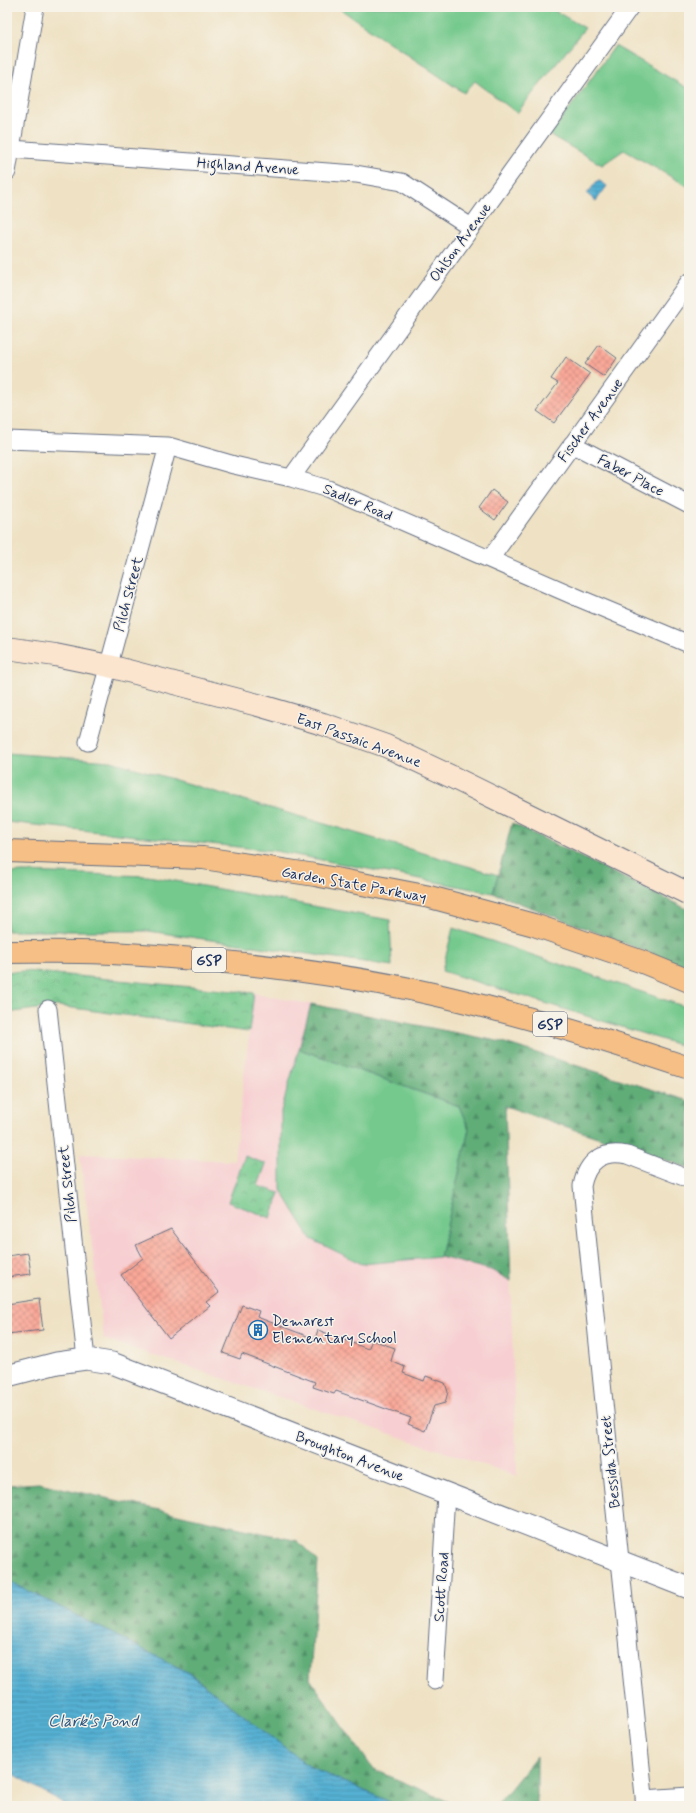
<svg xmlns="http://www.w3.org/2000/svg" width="696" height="1813" viewBox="0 0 696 1813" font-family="Mynerve,sans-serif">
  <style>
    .built { fill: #f7cfd2 }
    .green { fill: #75c98d; stroke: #487c76 }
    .forest { fill: url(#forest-firs); stroke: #3e6e6b }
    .park { fill: url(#park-crowns); stroke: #487c76 }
    .water { fill: url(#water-rules); stroke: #387098 }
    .building { fill: url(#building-cross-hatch) }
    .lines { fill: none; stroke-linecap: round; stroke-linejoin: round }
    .minor-casing { stroke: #656e82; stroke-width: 19 }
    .tertiary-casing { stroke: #656e82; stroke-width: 23 }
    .secondary-casing { stroke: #656e82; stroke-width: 24 }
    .motorway-casing { stroke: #656e82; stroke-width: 24 }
    .minor { stroke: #fff; stroke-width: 17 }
    .tertiary { stroke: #fff; stroke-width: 21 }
    .secondary { stroke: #fbe5cf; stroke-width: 22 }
    .motorway { stroke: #f5bf86; stroke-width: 22 }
    .labels { text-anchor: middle; stroke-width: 3; stroke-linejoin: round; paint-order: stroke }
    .shield { fill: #f7f3e8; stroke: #5d6a87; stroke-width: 1 }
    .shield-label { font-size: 14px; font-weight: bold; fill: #1b2f5e }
    .street-label { font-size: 15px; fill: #1b2f5e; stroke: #f7f3e8 }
    .poi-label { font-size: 15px; fill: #1b2f5e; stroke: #f7f3e8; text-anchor: start }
    .water-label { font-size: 16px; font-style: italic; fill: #2c5681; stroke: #f7f3e8 }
  </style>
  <defs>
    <pattern id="forest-firs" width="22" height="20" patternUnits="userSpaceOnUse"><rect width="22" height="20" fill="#60ad78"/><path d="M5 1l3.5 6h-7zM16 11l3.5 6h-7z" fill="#4e8d66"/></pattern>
    <pattern id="park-crowns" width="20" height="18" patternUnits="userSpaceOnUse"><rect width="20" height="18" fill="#75c98d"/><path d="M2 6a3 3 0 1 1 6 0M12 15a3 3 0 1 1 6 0" fill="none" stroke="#5fa476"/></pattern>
    <pattern id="water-rules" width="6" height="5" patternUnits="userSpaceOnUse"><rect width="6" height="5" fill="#55b0d3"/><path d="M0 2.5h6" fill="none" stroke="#4690ae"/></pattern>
    <pattern id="building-cross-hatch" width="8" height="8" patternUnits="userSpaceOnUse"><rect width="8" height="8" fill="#faa898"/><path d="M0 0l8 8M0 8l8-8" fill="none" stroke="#ca897f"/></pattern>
  </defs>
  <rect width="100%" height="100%" fill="#f7f3e8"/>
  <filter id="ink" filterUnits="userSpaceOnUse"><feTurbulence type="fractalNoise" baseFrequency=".025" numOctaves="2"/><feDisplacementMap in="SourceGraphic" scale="8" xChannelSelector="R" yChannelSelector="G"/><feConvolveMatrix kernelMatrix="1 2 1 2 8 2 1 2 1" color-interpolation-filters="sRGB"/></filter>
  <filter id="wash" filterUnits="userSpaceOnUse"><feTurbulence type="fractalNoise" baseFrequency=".012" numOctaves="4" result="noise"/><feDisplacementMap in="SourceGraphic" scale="16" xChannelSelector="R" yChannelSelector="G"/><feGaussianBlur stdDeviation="0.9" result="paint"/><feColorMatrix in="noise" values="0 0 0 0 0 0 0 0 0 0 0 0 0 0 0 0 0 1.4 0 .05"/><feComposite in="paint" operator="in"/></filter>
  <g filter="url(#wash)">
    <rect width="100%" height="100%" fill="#efe2c4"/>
    <path class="built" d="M254,993l248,49 15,434 -413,-137 -24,-185 154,7z"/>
    <path class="green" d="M337,7h211l37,21 -68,85 -42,-32 -11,12z
      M615,46l74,43v98l-65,-37 -22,15 -52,-30z
      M7,753l104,8 387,114 -5,18 -218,-42 -268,-29z
      M23,872l125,4 242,44 2,46 -244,-35h-141v-58z
      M453,928l236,80v40l-247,-77z
      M299,1049l160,57 10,23 -29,128 -78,7 -51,-25 -30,-49v-79z"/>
    <path class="forest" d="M512,823l177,87v58l-196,-75z
      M311,1004l191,38 187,59v67l-184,-62 6,175 -20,-11 -51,-13 29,-128 -10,-23 -160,-57z
      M39,1483l259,58 20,20 -8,118 63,90 86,37h-60l-89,-39 -121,-94 -182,-93v-95z
      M537,1756v50h-41z"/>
    <path class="park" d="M25,971l229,22 -5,39 -191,-26 -51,7v-41z
      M245,1156l21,8 -8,22 22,7 -9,25 -43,-16z"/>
    <path class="water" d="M598,180l9,6 -11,15 -9,-7z
      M7,1580l182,93 121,94 89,39h-331l-61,-36z"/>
    <g id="blocks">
      <path class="building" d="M599,345l18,13 -13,19 -19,-13z
        M566,357l24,17 -36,49 -17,-12 21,-28 -7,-4z
        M492,490l16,12 -13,18 -16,-12z
        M171,1229l48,63 -13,10 4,4 -41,32 -48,-63 22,-17 -7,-13z
        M28,1253l3,21 -24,3v-21z
        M39,1299l4,31 -36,4v-30z
        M242,1305l17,6 -2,6 58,22 3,-9 50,19 4,-9 23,8 -4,13 14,6 -2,6 21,8 2,-5 19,7 3,9 -3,11 -11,3 -9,25 -17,-7 3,-6 -75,-27 -2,3 -21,-7 2,-5 -73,-28 -2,5 -17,-6z"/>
    </g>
  </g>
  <g filter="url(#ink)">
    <use href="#blocks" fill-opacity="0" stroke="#656e82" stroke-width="1"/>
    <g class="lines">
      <g class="minor-casing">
        <path id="minor" d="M11,149l345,25 46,8 69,45
          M7,172l28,-165
          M7,440l161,6 66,19 57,13 37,11 253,110 108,45
          M572,444l117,61
          M291,478l339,-471
          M490,559l199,-277
          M88,742l80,-296
          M48,1009l38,350
          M435,1681l11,-187
          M644,1799l45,-3
          M645,1806l-63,-620c5,-25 20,-36 45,-31l62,24"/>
      </g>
      <g class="tertiary-casing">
        <path id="tertiary" d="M7,1376l50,-13 29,-4 26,4 577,225"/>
      </g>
      <g class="secondary-casing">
        <path id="secondary" d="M7,648l48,7 54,11 149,39 65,19 63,22 64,30 239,118"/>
      </g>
      <g class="motorway-casing">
        <path id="motorway" d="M7,851l196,7 112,17 115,22 104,28 106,36 49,20
          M7,952c35,0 70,-1 105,1 100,6 200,16 298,36 95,20 187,48 279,79"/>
      </g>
      <use href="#minor" class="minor"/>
      <use href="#tertiary" class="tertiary"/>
      <use href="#secondary" class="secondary"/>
      <use href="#motorway" class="motorway"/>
    </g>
  </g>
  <defs>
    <g id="building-ring" transform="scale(1)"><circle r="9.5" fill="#f7f3e8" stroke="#1f6fb2" stroke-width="1.5"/><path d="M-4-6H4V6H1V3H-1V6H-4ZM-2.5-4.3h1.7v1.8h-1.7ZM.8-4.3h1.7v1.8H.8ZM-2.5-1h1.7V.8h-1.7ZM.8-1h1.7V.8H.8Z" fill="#1f6fb2"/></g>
  </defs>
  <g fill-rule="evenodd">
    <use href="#building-ring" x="258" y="1330"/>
  </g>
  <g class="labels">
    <g class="shield">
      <rect x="192" y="948" width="34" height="24" rx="3"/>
      <rect x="533" y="1012" width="34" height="24" rx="3"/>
    </g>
    <g class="shield-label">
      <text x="209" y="965">GSP</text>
      <text x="550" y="1029">GSP</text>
    </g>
    <g class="street-label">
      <text transform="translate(248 166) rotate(4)" y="5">Highland Avenue</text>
      <text transform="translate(460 242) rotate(-54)" y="5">Ohlson Avenue</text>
      <text transform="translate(590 420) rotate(-54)" y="5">Fischer Avenue</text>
      <text transform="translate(631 475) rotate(28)" y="5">Faber Place</text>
      <text transform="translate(358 502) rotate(23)" y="5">Sadler Road</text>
      <text transform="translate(128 594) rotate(-75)" y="5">Pilch Street</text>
      <text transform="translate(359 740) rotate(20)" y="5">East Passaic Avenue</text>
      <text transform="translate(354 884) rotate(10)" y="5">Garden State Parkway</text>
      <text transform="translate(67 1184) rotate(-96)" y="5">Pilch Street</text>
      <text transform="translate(350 1456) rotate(21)" y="5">Broughton Avenue</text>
      <text transform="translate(610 1462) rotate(-96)" y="5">Bessida Street</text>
      <text transform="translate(441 1587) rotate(-86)" y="5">Scott Road</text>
    </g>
    <g class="poi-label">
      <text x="272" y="1326">Demarest<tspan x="272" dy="17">Elementary School</tspan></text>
    </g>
    <g class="water-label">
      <text x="93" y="1726">Clark's Pond</text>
    </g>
  </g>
  <rect width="696" height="1813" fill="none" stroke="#f7f3e8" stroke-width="24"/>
</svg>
